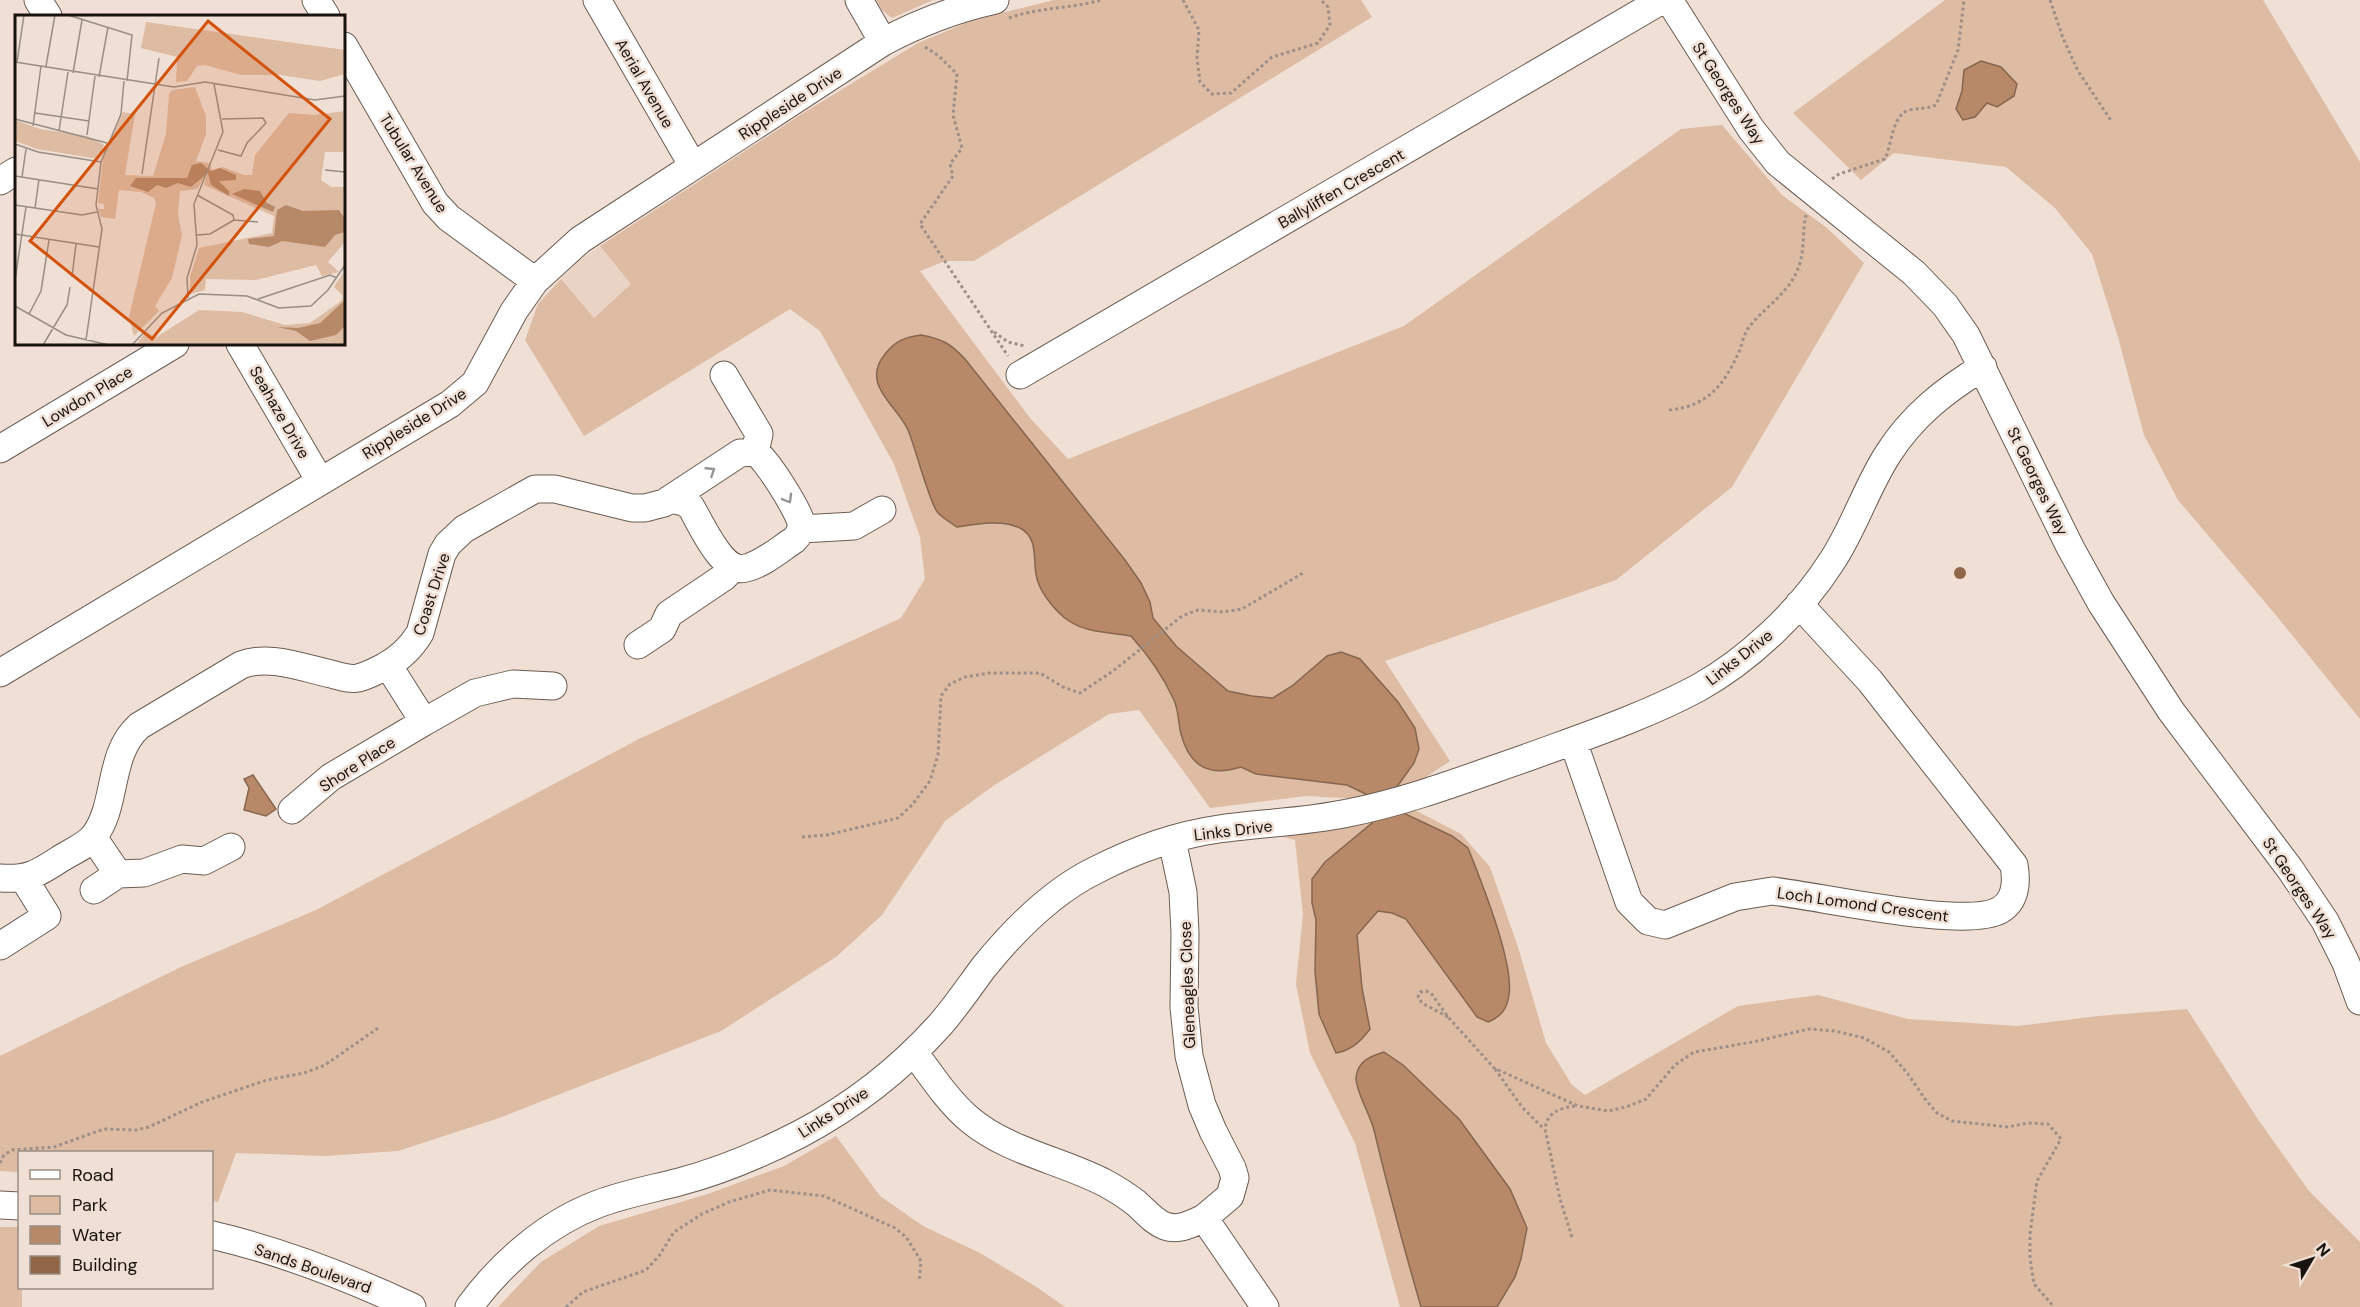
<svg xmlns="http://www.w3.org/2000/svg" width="2360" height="1307" viewBox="0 0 2360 1307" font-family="'DM Sans',sans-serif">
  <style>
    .built { fill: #e9d3c4 }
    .green { fill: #debba3 }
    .water { fill: #b78969; stroke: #87664e; stroke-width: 1.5 }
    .building { fill: #916646 }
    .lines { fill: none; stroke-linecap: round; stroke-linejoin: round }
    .minor-casing { stroke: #6b5d54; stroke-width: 29 }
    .path { stroke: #9c9088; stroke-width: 3; stroke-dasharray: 3 3; stroke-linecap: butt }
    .minor { stroke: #fff; stroke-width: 27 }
    .oneway { stroke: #979593 }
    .labels { text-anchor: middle; stroke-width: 5; stroke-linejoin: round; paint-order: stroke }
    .street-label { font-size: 16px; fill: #18130f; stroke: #efdfd4 }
    .inset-road { fill: none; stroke: #998d85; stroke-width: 1.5 }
    .view { fill: #d3520c; fill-opacity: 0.15; stroke: #d3520c; stroke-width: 3 }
    .inset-edge { fill: none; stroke: #18130f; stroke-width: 3 }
  </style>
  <rect width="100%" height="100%" fill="#efdfd4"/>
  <path class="built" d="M600,246l31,38 -37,34 -33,-39 17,-17z"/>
  <path class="green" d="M876,0h57l-41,18 -10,-8z
    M1054,0h307l11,17 -398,244h-29l-25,10 110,147 38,41 336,-133 277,-197 41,-4 60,70 45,33 37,35 -132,224 -116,93 -231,81 65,100 -42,28 3,19 50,26 29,33 28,80 28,96 26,42 13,10 153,-89 80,-11 90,24 109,7 81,-10 89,-7 70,109 52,73 51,51v65h-960l-45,-164 -45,-90 -14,-69 7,-70 -8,-74 -21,-6 89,-35 -58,-3 -95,12 -71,-98 -30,4 -116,72 -48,35 -63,94 -46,42 -115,74 -222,87 -101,33 -73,5 -89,-3 -18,49 -6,-1v-49h-192l-1,20 -19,-1v-115l181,-89 135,-57 323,-171 262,-121 24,-39 -5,-42 -26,-73 -74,-133 -30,-22 -206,127 -59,-96 13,-36 23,-25 33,39 37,-34 -31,-38 200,-131 118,-72 55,-23z
    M1945,0h318l97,162v557l-85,-105 -97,-114 -34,-65 -26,-98 -26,-83 -37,-46 -49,-41 -112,-14 -33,27 -68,-67z
    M836,1136l44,60 43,30 57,27 55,33 30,21h-567l43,-45 58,-36 109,-32 76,-28z
    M0,1227h19l1,61h2v19h-22z"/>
  <path class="water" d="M1981,61l20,6 16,17 -3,12 -17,11 -10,-4 -12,14 -12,3 -7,-11 6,-18 2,-21z
    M921,335c21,4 29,8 44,24l160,201 16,23 9,19 3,16 23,28 52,45 24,5 21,2 19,-12 35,-30 14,-4 19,7 38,43 17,26 4,21 -5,14 -20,28 5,20 53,25 16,12c13,33 46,114 41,147 -2,14 -8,22 -21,27l-11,-5 -71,-98 -14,-6 -14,-2 -21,24 5,53 8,41c-9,12 -18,21 -34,24l-17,-39 -4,-43 1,-51 -4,-17v-24l13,-17 47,-39 2,-8 -4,-19 -23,-11 -91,-11 -15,-7c-32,10 -51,0 -60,-33 -3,-11 -2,-25 -8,-36 -11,-24 -25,-43 -42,-62 -21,-4 -44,-3 -62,-15 -12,-8 -26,-25 -31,-39 -7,-17 3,-43 -18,-54 -18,-9 -44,-4 -63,-1 -6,-4 -14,-9 -19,-14 -8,-8 -23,-67 -30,-83 -11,-25 -48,-45 -23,-76 10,-13 20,-17 36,-19z
    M253,775l23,34 -10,7 -22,-6 5,-22 -5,-9z
    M1384,1052l19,13 56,54 51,70 17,39 -6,31 -6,18 -18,30h-76c-17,-59 -33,-118 -47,-177 -4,-16 -18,-38 -18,-52 1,-17 15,-22 28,-26z"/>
  <path class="building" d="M1954 573a6 6 0 1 1 12 0a6 6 0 1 1-12 0Z"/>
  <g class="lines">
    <g class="minor-casing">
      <path id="minor" d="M38,0l10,16
        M316,0l10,16
        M597,0l96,166
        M859,0l24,42
        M1669,0l82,129 27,34 136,110 31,32 21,30 104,212 31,56 70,108 119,158 35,52 21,42 14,38
        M344,46l91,157 14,15 86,63
        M0,181l16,-10
        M240,344l80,137
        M724,375l35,59 -4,18
        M1020,375l642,-375
        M0,449l175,-105
        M801,529l53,-3 28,-16
        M638,645l24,-16 7,-15 55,-37 9,-9
        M388,665l36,57 51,-29 38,-9 40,2
        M0,673l450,-269 25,-21 39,-72 21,-30 45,-41 303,-198c37,-20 72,-33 112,-42
        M1573,741l56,161 19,19 17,4 70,-28 37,-6c47,5 193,39 228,19 16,-9 17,-28 14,-45l-144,-184 -71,-77
        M292,810l39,-33 93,-55
        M93,837l25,37 26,-1 38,-14 22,2 27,-14
        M1172,840l11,52 2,41 -1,74 5,49 13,49 11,26 19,37 3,10 -5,18 -26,22 61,89
        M0,878c28,2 37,-4 60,-19 11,-7 26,-13 34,-23 24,-31 13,-81 45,-110l102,-61c28,-11 62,3 90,9 8,2 19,6 27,4 9,-2 18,-7 26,-11 15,-8 27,-19 36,-34l22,-79 6,-10 16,-15 71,-40h20l77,19h13l19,-5 76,-50 15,-1c11,6 44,59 46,71 1,7 -2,12 -7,17 -14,9 -31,24 -48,28 -23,7 -45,-44 -55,-61l-7,-5 -14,-3
        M94,890l24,-16
        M0,946l47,-30 -23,-37
        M914,1052c17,23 33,48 55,67 39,33 92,41 136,64 11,6 22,13 31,20 9,8 18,19 29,23 14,5 26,-2 39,-8
        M0,1205l20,1
        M212,1235c69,16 136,42 200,72
        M469,1307c32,-44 78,-84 129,-103 26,-10 54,-15 81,-22 42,-11 82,-28 121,-48 51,-27 100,-65 139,-108 16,-18 30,-39 45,-59 30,-37 69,-76 112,-97 37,-19 81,-35 123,-41 43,-6 86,-7 129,-16 61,-12 120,-35 178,-55 57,-21 118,-41 172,-70 51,-28 103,-78 134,-127 22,-33 34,-73 56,-107 24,-38 57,-64 95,-87"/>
    </g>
    <path class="path" d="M1183,0l16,30 -2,28 3,24 12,12 19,-1 41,-36 46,-14 12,-18 -2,-18 -7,-7
      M2050,0l13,38 15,33 34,51
      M1009,18c30,-11 61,-9 92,-18
      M925,47l14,9 18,18 -4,41 9,33 -12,16 3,12 -33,48 88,132
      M1832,179l7,-5 46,-15c7,-15 7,-44 24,-49 10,-2 18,-1 27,-5l22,-55 6,-50
      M994,332l14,10 17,4
      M1669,410c39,-4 54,-24 70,-58 3,-7 4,-15 8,-22 16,-23 42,-35 52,-64 6,-17 3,-34 7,-51
      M802,837l25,-2 71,-17 14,-13 18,-24 8,-26 3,-59 9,-12 15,-7 24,-4h51l23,14 17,6 33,-22 69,-55 16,-6 25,2 19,-3 61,-36
      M1448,1017l-26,-14 -4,-6 2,-5 6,-1 5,2 17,24 46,51 84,38 30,5 18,-4 20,-8 29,-34 19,-13 59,-10 56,-13 26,2 29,7 25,14 19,22 17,25 12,14 15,8 56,6 20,-4 20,1 13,15 -24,42 -7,53v24l4,26 20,23
      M1495,1069l27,38 22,22
      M0,1163l4,-8 8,-5 42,-3 50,-18 32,1 13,-3 53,-25 65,-22 37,-7 21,-8 53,-37
      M1572,1237l-12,-38 -15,-70c2,-17 15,-21 30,-23
      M566,1307l17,-15 63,-22 13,-14 15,-24 28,-18 27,-12 41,-12 54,6 71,32 11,9 15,24 -2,21"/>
    <use href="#minor" class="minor"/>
  </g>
  <defs><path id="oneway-chevron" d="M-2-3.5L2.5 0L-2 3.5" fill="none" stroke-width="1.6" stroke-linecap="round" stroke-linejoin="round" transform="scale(1.5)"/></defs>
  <g class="oneway">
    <use href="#oneway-chevron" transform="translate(711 471) rotate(-33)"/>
    <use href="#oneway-chevron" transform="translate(788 499) rotate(60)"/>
  </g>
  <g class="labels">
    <g class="street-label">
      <text transform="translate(645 83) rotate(60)" y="6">Aerial Avenue</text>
      <text transform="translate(1729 93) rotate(57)" y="6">St Georges Way</text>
      <text transform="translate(790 103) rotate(-33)" y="6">Rippleside Drive</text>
      <text transform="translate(414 163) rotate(58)" y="6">Tubular Avenue</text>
      <text transform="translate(1341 188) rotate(-30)" y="6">Ballyliffen Crescent</text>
      <text transform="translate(87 396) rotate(-31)" y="6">Lowdon Place</text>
      <text transform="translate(280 412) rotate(60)" y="6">Seahaze Drive</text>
      <text transform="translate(414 423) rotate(-32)" y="6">Rippleside Drive</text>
      <text transform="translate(2038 481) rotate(64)" y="6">St Georges Way</text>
      <text transform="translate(431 594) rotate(-72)" y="6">Coast Drive</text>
      <text transform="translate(1739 657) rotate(-38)" y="6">Links Drive</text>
      <text transform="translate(357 764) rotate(-33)" y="6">Shore Place</text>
      <text transform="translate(1233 830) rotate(-7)" y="6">Links Drive</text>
      <text transform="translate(2300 888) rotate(56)" y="6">St Georges Way</text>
      <text transform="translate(1863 904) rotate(8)" y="6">Loch Lomond Crescent</text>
      <text transform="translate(1187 985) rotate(-92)" y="6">Gleneagles Close</text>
      <text transform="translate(833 1112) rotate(-33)" y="6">Links Drive</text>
      <text transform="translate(313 1268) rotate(19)" y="6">Sands Boulevard</text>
    </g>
  </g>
  <g transform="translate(15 15)">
    <rect width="330" height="330" fill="#efdfd4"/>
    <path d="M131,7l199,28v24l-25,7 -40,-6h-39l-36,-10 -8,1 -10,15 -11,1 1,-25 -36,-9zM180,72l11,29v18l-10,27 14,2 2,7 11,-3 21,8h8l3,-20 34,-42 26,2 30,-4v41h-20l-4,28 10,7h14v55l-17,20 11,10 -17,4 -6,-11 -60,15 -50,-1 -1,11 -15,4v-17l9,-29 73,-15 2,-17 -70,-31 3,-11 -10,15 -17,2 -2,23 4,21 -10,43 -17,28 4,5 -25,25 -5,-19 27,-114 -2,-5 -13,-6 -22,-2 -4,29 -14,-2 -3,-8h6v-5l-6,-1 5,-45 20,-46 12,2 -10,61 28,1 13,-42 3,-40 3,-4zM0,105l25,9 47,7 17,9 -6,14 -61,-10 -22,-8zM328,258l2,72h-209l10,-14 9,7 44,-28 43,2 43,13 25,-2 31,-22 2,-5 -9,-9z" fill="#debba3"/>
    <path d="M186,148l10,8 9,-3 16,7v5l-17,1 10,10v5l-18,-11 -3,-12 -17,14 -13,-4 -12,5 -9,-3 -9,7 -18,-6 6,-8h51l5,-13zM229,174l16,2 7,12 8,4 -2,5 -41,-18zM271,190l17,6 36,-1 6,9v13l-10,3 -10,12 -43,-6 -13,6 -20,-3 -1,-5 26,-3 3,-26zM330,285l-1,27 -8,8 -26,6 -14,-10 -19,-4 21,1 22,-5z" fill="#b78969"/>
    <path class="inset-road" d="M53,0l64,20 -5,46M0,47l159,25 31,-5 110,18 30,-4M2,47l7,-47M31,51l9,-51M58,58l9,-53M84,62l9,-50M20,98l54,8M0,104l92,24M18,111l8,-60M44,116l9,-59M72,120l8,-59M0,129l23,8 63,10M203,135l23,6 6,-13 19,-20 -3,-5 -41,1M310,155l20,2M127,159l17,-116M0,161l83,13M7,162l4,-28M182,180l36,20 1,5 24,2M0,190l67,10 15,-3M20,193l4,-29M0,219l84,13M182,220l13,-1 24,-14M57,262l4,-33M0,265l11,-73M173,283l-1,-20 10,-33 -3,-41 29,-72 -9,-48M243,284l72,-24 7,3M0,291l51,29 43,10M14,299l12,-23 8,-51M71,325l16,-111 -6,-24 5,-43 20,-48 3,-33M28,330l24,-40 3,-18M117,330l30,-32 37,-19 48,2 32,12 32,-2 17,-16 17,-25"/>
    <path class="view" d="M193,6l122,98 -178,220 -122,-98z"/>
    <rect width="330" height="330" class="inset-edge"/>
  </g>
  <rect x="18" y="1151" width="195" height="138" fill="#efdfd4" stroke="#998d85" stroke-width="1.5"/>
  <rect x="30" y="1170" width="30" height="9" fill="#ffffff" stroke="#998d85" stroke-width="1.5"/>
  <text x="72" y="1181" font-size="18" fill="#18130f">Road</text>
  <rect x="30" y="1196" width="30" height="18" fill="#debba3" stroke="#998d85" stroke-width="1.5"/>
  <text x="72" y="1211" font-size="18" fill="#18130f">Park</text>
  <rect x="30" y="1226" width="30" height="18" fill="#b78969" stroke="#998d85" stroke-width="1.5"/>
  <text x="72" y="1241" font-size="18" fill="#18130f">Water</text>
  <rect x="30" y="1256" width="30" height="18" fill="#916646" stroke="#998d85" stroke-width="1.5"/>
  <text x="72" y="1271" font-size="18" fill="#18130f">Building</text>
  <g transform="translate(2312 1259) rotate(51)" stroke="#efdfd4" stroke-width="4.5" paint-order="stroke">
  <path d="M0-4.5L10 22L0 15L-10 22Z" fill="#18130f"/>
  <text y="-9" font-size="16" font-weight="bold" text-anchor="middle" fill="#18130f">N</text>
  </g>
</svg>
